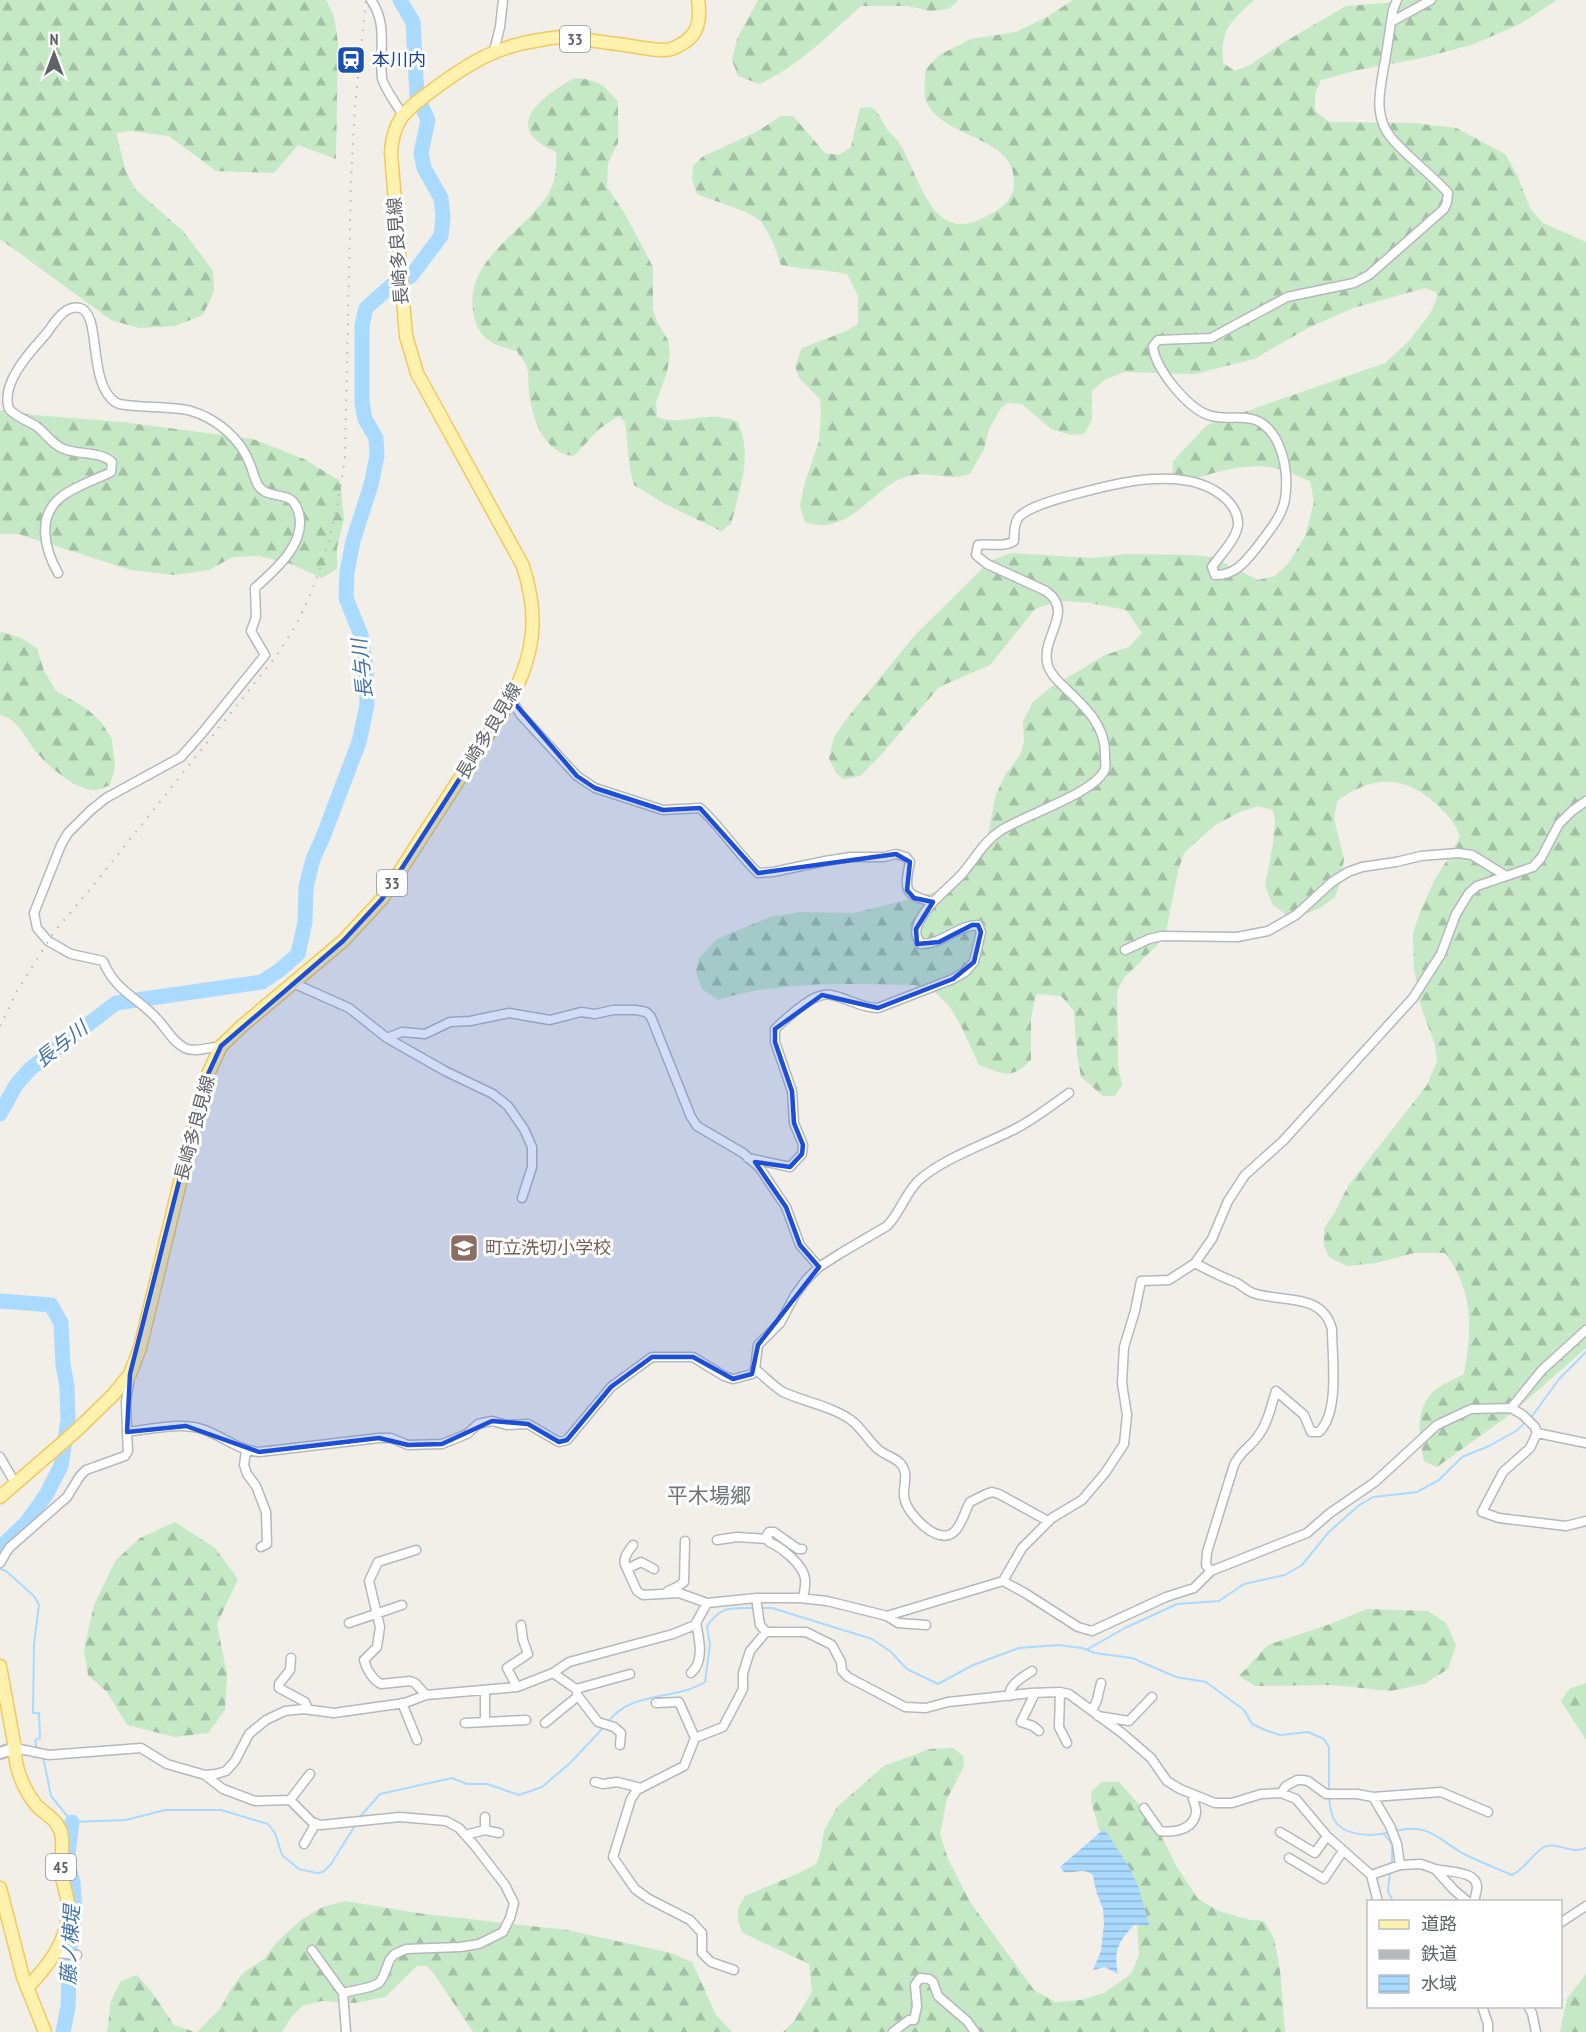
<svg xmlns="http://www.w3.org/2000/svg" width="1586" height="2032" viewBox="0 0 1586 2032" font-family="'PT Sans Narrow','Noto Sans JP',sans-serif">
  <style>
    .forest { fill: url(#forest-firs) }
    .water { fill: url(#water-rules) }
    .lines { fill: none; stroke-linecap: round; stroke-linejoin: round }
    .stream { stroke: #aadaff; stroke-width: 2 }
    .river { stroke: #aadaff; stroke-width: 15 }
    .minor-casing { stroke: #b5b8bc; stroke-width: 11 }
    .tertiary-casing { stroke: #b5b8bc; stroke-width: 14 }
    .primary-casing { stroke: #f2c960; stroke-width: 15 }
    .minor { stroke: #fff; stroke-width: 8 }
    .tertiary { stroke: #fff; stroke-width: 10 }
    .primary { stroke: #fff2af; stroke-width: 12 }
    .rail { stroke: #b6b7b8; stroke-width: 2; stroke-dasharray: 1.5 8; stroke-linecap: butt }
    .marked { fill: #1d4ed8; fill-opacity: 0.2; stroke: #1d4ed8; stroke-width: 4.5; stroke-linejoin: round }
    .labels { text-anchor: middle; stroke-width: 6; stroke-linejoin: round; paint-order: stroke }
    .shield { fill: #fff; stroke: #8f9295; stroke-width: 1.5 }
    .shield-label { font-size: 16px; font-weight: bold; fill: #5f6368 }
    .transit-label { font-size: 18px; fill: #164399; stroke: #fff; text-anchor: start }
    .street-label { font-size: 18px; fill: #5f6368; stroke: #fff }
    .education-label { font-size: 18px; fill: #785e54; stroke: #fff; text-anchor: start }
    .water-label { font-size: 20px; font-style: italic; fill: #4174aa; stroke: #fff }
    .quarter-label { font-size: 21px; fill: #70757a; stroke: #fff }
  </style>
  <defs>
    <pattern id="forest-firs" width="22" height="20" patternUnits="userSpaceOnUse" patternTransform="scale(1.5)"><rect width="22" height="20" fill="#c5e8c5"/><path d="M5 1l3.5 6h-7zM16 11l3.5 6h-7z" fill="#a3c0a4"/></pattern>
    <pattern id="water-rules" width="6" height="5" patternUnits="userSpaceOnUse" patternTransform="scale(1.5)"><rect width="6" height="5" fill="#aadaff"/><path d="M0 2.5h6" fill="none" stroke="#8eb4d2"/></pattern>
  </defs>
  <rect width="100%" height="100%" fill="#f1efe8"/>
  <path class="forest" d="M0,0h326l8,16 4,26 -2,117 -38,-14 -24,28 -58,-2 -47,-35 -39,-5 -14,2 10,39 10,18 47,41 30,40 1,20 -11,24 -28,11 -36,2 -28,-8 -111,-81z
    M758,0h200l-9,9 -18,2 -24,-5h-46c-32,28 -63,61 -102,78l-21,-8 -6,-16 5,-21z
    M1073,0h181c-23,22 -34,28 -31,63l12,8 15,-6 31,-21 65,-38 51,-4 6,-2h154l-37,24 -46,20 -52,14 -64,12 -37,10 -6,14v17l14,11 85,1 42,5 49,26 12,21 13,33 13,15 43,19v1106l-74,65 -75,54 -13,-6c-5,-24 -10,-53 11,-71 8,-6 20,-11 29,-16 8,-45 10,-83 -19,-121h-31l-38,10 -29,3 -18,-9 -5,-12v-17l10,-14 14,-28 79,-101 10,-24 -2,-16 -14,-38 -7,-39 -1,-35 9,-26 13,-28 16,-25 9,-18c-7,-16 -12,-21 -25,-33 -32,-29 -64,-27 -98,-2l-3,18 10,40 -3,21 -6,17 -15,11 -17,7 -18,-1 -12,-9 -8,-19 8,-42 2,-24 -2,-10 -15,-4 -18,6 -25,13 -31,28 -6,18 -13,66 -41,41 -7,13 1,74 4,20 -7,11h-12l-22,-19 -4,-23 -3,-43 -13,-15 -25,-2 -5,25v41c-20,20 -27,14 -52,5l-17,-37 -12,-21 -18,-18 -19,-4c-65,-1 -132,-5 -195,15l-16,-11 -6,-17 3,-14 18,-19 53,-22 30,-5 54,1 61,-15 39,-12 33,-45 8,-44 10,-22 15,-20 4,-13 -1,-21 10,-19 17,-14 55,-33 24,-8 13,-14 -16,-23 -36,-7 -24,-2 -17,3 -14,5 -45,56 -51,22 -58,68 -21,21 -16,3 -8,-6 -7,-15 5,-21 14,-20 67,-82 75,-74 21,-8 81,5 35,-4 66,1 19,2 46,23 17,-4 13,-12 17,-28 9,-34 -4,-21c-9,-3 -18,-8 -27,-11 -33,-10 -70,2 -102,14l-9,-7 1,-16 34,-36 178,-62 24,-22 22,-29 6,-15 -1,-5 -11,-4 -72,20 -45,20 -54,31 -59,15 -71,-2 -20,8 -12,11v29l-8,14 -13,1 -20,-6 -29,-25 -14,-1 -7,5 -12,21 -5,20 -14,25c-26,9 -44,-8 -72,6 -32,17 -52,56 -93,42l-5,-16 5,-24 14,-41 2,-29 -1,-13 -21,-21 -4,-12 7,-18 42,-16 14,-8v-28l-11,-22c-22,-5 -44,-4 -66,-9 -5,-14 -10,-31 -20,-43 -9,-11 -48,-21 -64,-28l-5,-15 1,-13 9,-9 54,-25 25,-16h12l32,37 14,2 12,-8 9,-39 11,-1c9,6 10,13 16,22 4,6 11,10 14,17 18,30 31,97 80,73 13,-7 24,-11 31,-25 2,-5 2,-8 2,-13 0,-46 -72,-42 -88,-80 -3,-9 -1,-23 0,-32l13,-14 32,-16 45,-7 31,-15z
    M574,78c25,2 28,5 44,24v41l-10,20 -1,24 18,27 28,53v42l4,13 11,18 2,13 -3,20 -11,29 1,15c21,8 40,-2 61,0 6,0 13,3 19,4 17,32 2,71 -6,103l-10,7 -56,-27 -31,-19 -4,-15 -5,-48 -6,-6 -20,13 -25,27c-31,-3 -42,-38 -45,-65 -1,-7 0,-16 -2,-24 -2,-5 -7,-11 -10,-16 -22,-5 -38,-11 -43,-35 -12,-55 47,-81 73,-120 9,-14 10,-28 9,-44 -56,-25 -16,-54 18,-74z
    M0,410l34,5 88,7 131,17 51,20 36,22 4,38 -7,29v21l-15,9 -31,-14 -32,-8 -26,1 -24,13 -34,5 -44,-5 -113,-36h-18z
    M2,632l19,6 16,10 7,23 12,20 30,17 15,14 11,17 3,28 -5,18c-5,2 -12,6 -18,5 -17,-2 -43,-23 -54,-36 -13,-15 -18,-34 -38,-39v-82z
    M175,1522l40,26 23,31 -21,45 10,51 -2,35 -17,23 -33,4 -48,-12 -20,-33 -19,-17 -4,-25 10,-45 22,-45 24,-22z
    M1367,1609l61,2 18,12 10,22 -8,24 -24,15 -33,7 -58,-6 -78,1 -16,-10 29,-31 62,-21z
    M1586,1683v57l-25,-39 8,-12z
    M953,1748l10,8 1,10 -17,33 -7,35 8,25 22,43 64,88 21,12 26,-2 23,-7 27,-19 8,-19 -2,-35 -24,-66 -14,-25 -7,-24 -1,-13 11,-10h17l34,38 24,47 21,32 21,12 31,9 14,1 10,17 6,32 5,62h-502l11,-11 18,-29 -3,-28 -66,-31 -5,-11v-13l7,-13 54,-23 17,-9 4,-9 4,-24 13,-24 47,-41 46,-17z
    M345,1901l79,13 143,16 104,23 21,9 24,53 16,17h-259l-39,-58 -7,-8h-10l-32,31 -30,6 -33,-2 -20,5 -10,10 -10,16h-85l23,-23 11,-20 13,-17 20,-13 13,-17 25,-23 21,-12z
    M1586,1974v58h-26l7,-33z
    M137,1975l14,16 23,34 21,7h-88l4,-31 10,-20z"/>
  <path class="water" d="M1104,1829l24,36 10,21 11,38 -1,2 -14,-1c-17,18 -20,26 -16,49l-13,-7 -12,3 8,-19 3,-28 -1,-14 -7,-18 -3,-16c-10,-8 -18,-1 -29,-3l-4,-5z"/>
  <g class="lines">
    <path class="stream" d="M1530,1419l29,-40 27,-27
      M0,1569l6,2 28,25 5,9 -5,39 -1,69h6l1,25 -5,2 2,11
      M760,1608h12l100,31 18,12 17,18 31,15 35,-19 46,-17 39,-3 24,3 13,5 37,5 44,19 30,5 38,28 8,14 13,6 15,5 28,-3 16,7 5,8v45
      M1086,1650l39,-22 52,-24 42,-3 25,-17 41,-9 17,-10 26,-32 30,-27 15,-9 44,-5 22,-12 23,-23 27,-11 27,-15 10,-9
      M608,1722c24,-32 66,-21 97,-40l5,-37 -3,-19c15,-21 24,-18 48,-18
      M43,1756l8,40 21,26 54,-2 39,-10h56l47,14 7,9 7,22 17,14 18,4 6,-1 8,-8 25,-40
      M1329,1798c1,5 1,13 4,19 8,20 40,20 57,15
      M358,1819l22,-25 72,-16 15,6h20l32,11 23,-8 28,-24 34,-36
      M1396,1831c32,-9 43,9 68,23 16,8 32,14 48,21 14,-7 20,-21 32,-28 12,-6 27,8 42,1
      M1384,1834l8,10v20
      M1390,1873l-2,18 5,11"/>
    <path class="river" d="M0,1114l16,-29 14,-16 86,-66 146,-21 18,-12 18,-16 7,-32 1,-35 7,-28 10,-22 36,-95 8,-37 -1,-37 -5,-33 -15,-37 1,-26 6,-31 18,-56 6,-29 -1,-18 -11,-19 -3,-16v-78l4,-17 26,-23 19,-9 30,-40 2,-19 -2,-19 -17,-30 -3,-15 7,-33 -11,-24 -4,-74 -13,-22
      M0,1301l51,4 10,18 2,42 4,21 1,34 -7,46 -15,29 -20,28 -26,25
      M63,2032l5,-25 2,-60 5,-34 -2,-31 -6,-21 5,-39"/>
    <g class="minor-casing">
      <path id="minor" d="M371,0c17,24 8,50 11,78 1,8 15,27 20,36
        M1391,22l40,-22
        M494,51l6,-24 3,-27
        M58,573c-13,-23 -22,-56 3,-76 14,-11 34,-17 50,-25l1,-10c-13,-11 -33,-7 -48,-13 -12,-4 -18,-16 -28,-23 -8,-5 -20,-9 -27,-17 -9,-26 22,-58 37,-75 7,-9 18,-30 34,-26 22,6 7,74 35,94 10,7 58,3 76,9 25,7 50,28 59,53 3,7 4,14 8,21 7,12 21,8 32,14 6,4 7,9 9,15 7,30 -24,56 -44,74l1,29 -5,14 14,24 -62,77 -22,25 -75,41 -16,13 -22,22 -7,12 -27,68 3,15 11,13 23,13 32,7c13,32 37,37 56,60 9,10 14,21 26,27 10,5 25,-1 36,-2
        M511,699l9,15 57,62 18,12 68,22 37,-2c22,20 37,45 58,65l15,-1 52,-11 25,-4h34l12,-3 10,3 4,5c-6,28 -6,33 23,40
        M1125,950l24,-11 13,-3 75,1 31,-6 28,-16 36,-33 16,-10 14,-5 34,-5 25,-6 37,-3 14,2 34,21
        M293,983l56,25 38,30 58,33 48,23 15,12 16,23 8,18v20l-10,31
        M387,1038l15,-6 23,2 25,-12 20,-1 39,-8 41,7 31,-8 14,2 18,-4h23l10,2 5,5 40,100 6,9 46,27 16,14 27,40 14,38 19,22
        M748,1158l42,9 12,-13 1,-9 -9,-22 -2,-32 -17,-49v-13c12,-11 39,-38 56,-34 17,3 29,13 47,13l75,-29 12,-7 9,-10 7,-30 -3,-7c-20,0 -35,19 -57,19 -4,-6 -6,-10 -4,-17 7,-21 29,-36 44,-52 13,-14 22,-33 39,-44 24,-16 96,-38 105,-62 1,-4 0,-10 0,-14 1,-30 -21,-49 -41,-68 -6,-6 -13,-12 -16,-21 -9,-28 28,-54 -2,-75l-59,-27 -11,-9 2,-10c12,-2 26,3 36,-4 0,-7 0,-17 4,-23 9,-11 37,-18 50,-22 45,-12 121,-34 159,4 6,6 11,14 11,24 -1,15 -18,31 -26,43l3,8c20,1 31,-14 43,-29 10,-14 24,-29 27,-47 4,-26 -2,-65 -27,-78 -15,-7 -34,0 -50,-6 -21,-8 -53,-46 -55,-69l5,-6 53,-2 76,-41 67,-14 15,-8 75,-66 3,-7 1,-9c-17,-19 -37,-33 -54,-52 -22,-23 -14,-52 -9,-80 3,-17 5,-34 8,-51l4,-10
        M1195,1263c14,8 27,14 42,20 6,3 10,8 16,10 30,10 69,-1 79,36 0,29 8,83 -13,103h-8l-7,-17 -28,-24c-5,15 -8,32 -18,45 -8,12 -17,14 -24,29l-27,87 -1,13 5,6
        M755,1369c9,7 18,17 28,23 22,10 48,14 68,28 11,8 18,22 28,30 6,5 14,7 20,12 11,10 4,22 5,34 1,14 22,36 36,39 19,5 23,-21 30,-33l16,-8 6,-2 7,2 49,27
        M130,1376l-4,26 1,30c24,-3 53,-10 75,-3 21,7 35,21 57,23l120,-14h12l17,7 34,-1 25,-10 11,-10 14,-3 15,4 21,-1 31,18 8,-2 44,-53 41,-30h41l31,19 9,3 19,-5 3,-5 3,-24 22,-22 15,-28 11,-15 13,-13 22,-14 46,-27c13,-13 18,-32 31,-45 24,-22 65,-36 93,-50 21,-10 40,-25 58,-38
        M1511,1408l31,-38 44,-40
        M1537,1433l-7,15 -27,24 -21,40 17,6 67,8 20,-5
        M1537,1433l49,10
        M246,1451l-2,14 3,9 9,12 10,26 1,32 -6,3
        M0,1457l15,26
        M717,1540l20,-3 30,2
        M802,1549h-4l-24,-17h-5l-2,3 2,7c12,5 35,23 36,37 1,6 -1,13 -2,19
        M416,1550l-38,12 -9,19 11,46 -3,20 -13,13c2,9 9,20 17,24l29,-3 5,2 11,12
        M0,1563l9,-15 58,-51 13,-21 6,-6 39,-14 3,-5 -1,-19
        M627,1569c-6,-9 0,-16 6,-24
        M654,1569l-13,-7 -14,7 10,22 6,4 36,-2 28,10
        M1003,1581l19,-33 30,-30 30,-18 23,-27 19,-29 3,-29 -5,-32 2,-36 11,-36 6,-30 28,-1 26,-17 17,-24 16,-38 17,-26 38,-34 130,-143 28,-44 15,-40 13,-21 8,-7 56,-19 8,-9 18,-34 13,-13 14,-10
        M668,1591l9,-4 7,-5 1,-41
        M756,1598l4,27 6,7
        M887,1616l11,7 28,2
        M349,1623l53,-18
        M291,1658l-1,12 -11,14v4l26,14 3,7
        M553,1673l23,16 54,-15
        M691,1673c14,-12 8,-35 5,-50
        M517,1687l-10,-19 21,-14 -5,-14 -2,-15
        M1060,1692l-1,35 8,16
        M1035,1693l-14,29 12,4 6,5
        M578,1696l20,26 16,5 7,6 -1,12
        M1009,1696c1,-13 13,-18 23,-25
        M402,1703l15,37
        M656,1703l23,-1 16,36
        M1092,1711l5,-11 4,-17
        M1098,1716l31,5 23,-24
        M485,1722l41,-2
        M465,1723l20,-1v-32
        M545,1723l33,-27 -1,-3
        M15,1748l34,7 92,-7 26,16 38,11 11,-1 10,-3 9,-10 14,-27 17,-14 19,-9 19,-2 30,4 71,-10 21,-8 91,-8 36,-14 16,-11 104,-28 22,-9 12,-22 49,-5h44l27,3 60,15 116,-35 22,12 53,34 14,4 74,-34 28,-9 17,-17 96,-38 23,-20 45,-31 62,-57 34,-16 40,-1 12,7 12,12 2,6
        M205,1775l18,14 32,12 35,-1 23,23 8,2 79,-8 46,4 13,7 16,18 30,39 9,18 -4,15 -7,14 -24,12 -19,3 -54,2 -11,5 -5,5 -7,18 -4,6 -9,4 -27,6
        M595,1782l8,2 14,-2 24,6
        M1281,1793l5,-7 11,-6h5l6,1 18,13h31l16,3 68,-5 47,20
        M1373,1797l17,29 7,18 3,21
        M290,1800l20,-26
        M1144,1808l16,23c14,2 33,-1 36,-18 1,-4 -2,-10 -3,-14l4,-3
        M485,1817v13
        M1280,1832l35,21 12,-17
        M465,1835l20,-5 14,3
        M304,1844l12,-21
        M1289,1858l35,21 19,-28
        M1435,1869c13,3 42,2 42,18 0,4 -2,10 -3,15
        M1371,1875l29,-10 21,-1 14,5 19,21 14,12
        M1560,1923l26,-17
        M312,1950l31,43 3,39
        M56,1953l21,2
        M734,1970l-23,-8 -9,-9v-20l-12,-13 -41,-21 -14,-10 -22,-32 18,-58 6,-9 47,-24 11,-28 28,-11 20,-38v-16l7,-22 16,-19h40l26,13 9,17 1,9 6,6 57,30 21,1 22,-6 83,-9 29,-1 9,2 53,39 29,25 16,23 13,8 35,14h17l29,-9 20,-1 15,6 31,37 44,39 7,27
        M1482,2006l6,18v8
        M1528,2006l4,7 4,19
        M893,2032l16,-12h5l3,-14 -2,-21 5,-7 9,1 4,3 5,14 29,25 8,11"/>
    </g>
    <g class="tertiary-casing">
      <path id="tertiary" d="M0,1753l15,-5"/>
    </g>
    <g class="primary-casing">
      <path id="primary" d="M0,1497l76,-66 37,-36 17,-21 10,-26 64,-265 17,-37 21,-20 101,-85 39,-42 129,-200c24,-47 28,-83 12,-133l-106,-193 -11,-37 -15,-183c2,-36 17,-44 43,-64 35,-26 63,-43 106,-49 7,-1 15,-3 23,-3 17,1 36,5 54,7 13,1 43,9 54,5 25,-9 31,-24 27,-49
        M0,1666l15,82c-1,19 10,45 23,59 7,7 15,10 20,19 8,13 2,31 3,45 1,12 7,24 7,37 1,32 -20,58 -41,80
        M0,1888l23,89 22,55"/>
    </g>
    <use href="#minor" class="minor"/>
    <use href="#tertiary" class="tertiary"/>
    <use href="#primary" class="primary"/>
    <path class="rail" d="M0,1026l17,-35 37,-59 38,-45 185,-232c8,-13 18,-27 24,-40 24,-49 37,-104 44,-158l6,-277 4,-75 11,-105"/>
  </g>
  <path class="marked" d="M511,699l66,77 18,12 68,22 37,-2 58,65 138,-19 14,8 -3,28 7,8 19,4 -17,27 1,15 22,-2 33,-17h6l3,7 -7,30 -21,17 -75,29 -56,-13 -47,34v13l17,49 2,32 9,22 -1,9 -12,13 -35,-5 31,45 14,38 19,22 -61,78 -6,29 -19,5 -40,-22h-41l-41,30 -44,53 -8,2 -31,-18 -36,-3 -50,23 -34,1 -29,-7 -120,14 -73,-26 -59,6 3,-58 74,-291 17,-37 122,-105 39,-42z"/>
  <defs>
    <g id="station-square" transform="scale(1.5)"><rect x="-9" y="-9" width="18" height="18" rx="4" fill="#1a4fb4" stroke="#fff"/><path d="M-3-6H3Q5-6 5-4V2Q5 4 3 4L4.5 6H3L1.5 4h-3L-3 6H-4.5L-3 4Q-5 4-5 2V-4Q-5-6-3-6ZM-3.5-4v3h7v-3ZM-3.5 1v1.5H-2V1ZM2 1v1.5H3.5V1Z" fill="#fff"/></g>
    <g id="school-square" transform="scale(1.5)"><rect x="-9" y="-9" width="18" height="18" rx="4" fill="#8d6e63" stroke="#fff"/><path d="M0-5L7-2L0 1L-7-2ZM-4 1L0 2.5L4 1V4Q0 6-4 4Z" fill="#fff"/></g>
  </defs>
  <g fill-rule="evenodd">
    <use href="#station-square" x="351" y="60"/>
    <use href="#school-square" x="464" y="1248"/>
  </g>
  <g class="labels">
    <g class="shield">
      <rect x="560" y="26" width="30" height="26" rx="4.5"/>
      <rect x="377" y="870" width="30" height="26" rx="4.5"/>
      <rect x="46" y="1854" width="30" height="26" rx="4.5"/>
    </g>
    <g class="shield-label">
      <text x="575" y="45">33</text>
      <text x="392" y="889">33</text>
      <text x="61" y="1873">45</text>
    </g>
    <g class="transit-label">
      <text x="372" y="66">本川内</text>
    </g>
    <g class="street-label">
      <text transform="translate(398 251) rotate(-94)" y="6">長崎多良見線</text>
      <text transform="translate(489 731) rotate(-59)" y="6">長崎多良見線</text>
      <text transform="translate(195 1128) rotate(-75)" y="6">長崎多良見線</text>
    </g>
    <g class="education-label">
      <text x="485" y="1254">町立洗切小学校</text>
    </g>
    <g class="water-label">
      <text transform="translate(362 669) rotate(-96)" y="7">長与川</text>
      <text transform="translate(61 1044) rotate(-38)" y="7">長与川</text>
      <text transform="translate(70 1945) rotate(-87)" y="7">藤ノ棟堤</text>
    </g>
    <g class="quarter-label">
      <text x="709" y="1503">平木場郷</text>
    </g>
  </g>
  <rect x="1367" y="1900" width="195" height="108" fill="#ffffff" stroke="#bfc1c3" stroke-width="1.5"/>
  <rect x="1379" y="1920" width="30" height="9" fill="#fff2af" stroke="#bfc1c3" stroke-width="1.5"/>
  <text x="1421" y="1930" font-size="18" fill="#5f6368">道路</text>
  <rect x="1379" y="1950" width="30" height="9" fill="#b6b7b8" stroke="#bfc1c3" stroke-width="1.5"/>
  <text x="1421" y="1960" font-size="18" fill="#5f6368">鉄道</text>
  <rect x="1379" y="1975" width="30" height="18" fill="url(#water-rules)" stroke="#bfc1c3" stroke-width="1.5"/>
  <text x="1421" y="1990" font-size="18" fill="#5f6368">水域</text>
  <g transform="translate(54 54)" stroke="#ffffff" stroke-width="4.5" paint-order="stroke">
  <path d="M0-4.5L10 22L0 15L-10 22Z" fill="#5f6368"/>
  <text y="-9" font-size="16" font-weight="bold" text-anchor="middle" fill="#5f6368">N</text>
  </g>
</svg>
